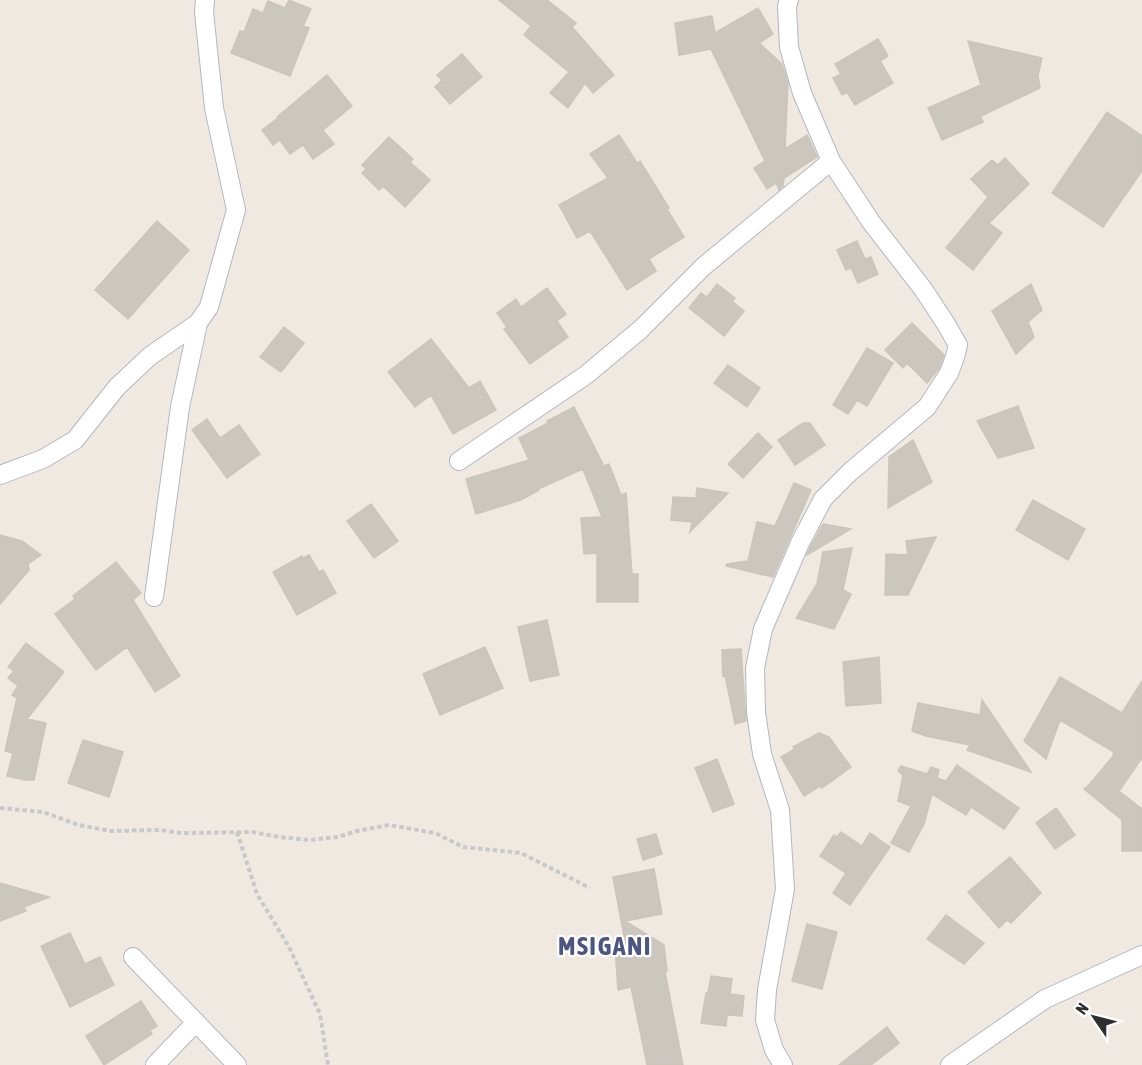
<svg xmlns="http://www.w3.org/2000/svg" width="1142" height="1065" viewBox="0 0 1142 1065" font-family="'Asap Condensed',sans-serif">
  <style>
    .building { fill: #cbc7bf; stroke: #cbc5ba; stroke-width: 1.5 }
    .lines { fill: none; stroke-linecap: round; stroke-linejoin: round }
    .street-casing { stroke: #b4b7c1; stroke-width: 20 }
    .path { stroke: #c9c9c9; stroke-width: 4; stroke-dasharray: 4.5 3; stroke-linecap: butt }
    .street { stroke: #fff; stroke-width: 18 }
    .labels { text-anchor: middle; stroke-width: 4.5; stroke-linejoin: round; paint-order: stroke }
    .district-label { font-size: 26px; font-weight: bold; letter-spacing: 1.5px; fill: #4d5680; stroke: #fff }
  </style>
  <rect width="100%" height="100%" fill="#efe9e1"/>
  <path class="building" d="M289,0l22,9 -8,17 6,2 -19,48 -59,-23 9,-22 4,1 9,-23 10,4 5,-12 17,7z
    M499,0h48l29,23 -4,4 42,48 -21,18 -8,-10 -17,25 -18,-15 19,-21 -45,-37 7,-9z
    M758,8l15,26 -14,9 23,21 6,19 -3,66 22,-14 10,22 -33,21 -1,8 -4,4 -3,-7 -9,6 -13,-21 11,-7 -54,-112 -32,6 -4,-32 37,-7 3,17z
    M878,39l10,17 -8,5 13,22 -38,22 -8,-13 -5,3 -9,-17 8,-4 -6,-10z
    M968,41l74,17 -4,18 2,12 -59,28 2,6 -41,18 -14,-32 53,-23z
    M462,54l20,23 -32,27 -15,-17 7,-7 -5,-5z
    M327,75l25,31 -29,24 11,14 -21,15 -10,-14 -13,9 -10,-14 -7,5 -11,-15 16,-12 -1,-1z
    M1107,112l35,24v35l-39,56 -51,-34z
    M619,135l18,28 3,-2 29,47 -2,1 17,28 -35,22 7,12 -29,19 -37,-59 -13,7 -18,-33 49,-27 -18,-24z
    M389,137l24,22 -3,3 20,18 -25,27 -22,-21 -4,4 -17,-17 4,-4 -4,-4z
    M1005,158l24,26 -40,39 13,10 -29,37 -27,-22 42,-51 -17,-18 21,-19 6,5z
    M157,221l32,29 -61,69 -33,-29z
    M857,241l8,18 6,-2 7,17 -20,9 -7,-15 -5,2 -9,-20z
    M717,284l18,14 -3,3 12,10 -20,25 -35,-28 12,-15 6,4z
    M1031,284l11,26 -14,12 6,15 -18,17 -24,-43z
    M547,288l19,26 -9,7 11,16 -38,27 -26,-35 3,-2 -10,-14 19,-14 5,8z
    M912,323l32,32 -5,13 -12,15 -20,-20 -4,5 -18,-18z
    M284,327l20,16 -23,29 -21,-15z
    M431,339l38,49 11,-7 16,29 -43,24 -22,-39 -16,12 -27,-35z
    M867,348l26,15 -26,43 -10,-6 -9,14 -15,-9z
    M728,365l32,23 -13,19 -33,-24z
    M1018,406l16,42 -36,10 -21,-37z
    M574,407l30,59 5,-2 12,31 5,-2 6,81h6v28h-41v-49l-13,1 -3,-36 21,-1 -19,-48 -45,20 1,1 -18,10 -45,14 -10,-35 63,-19 -10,-22 29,-15 -1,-2z
    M207,419l13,19 19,-13 21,29 -33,24 -35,-48z
    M803,423h7l15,22 -30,20 -17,-25z
    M758,433l14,14 -29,31 -15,-14z
    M913,440l19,42 -44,26 1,-51z
    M794,483l17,7 -38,87 -47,-11 1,-2 21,-3 9,-39 18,4z
    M697,488l31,5 -38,39 2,-10 -21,-2 2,-23 23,1z
    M1033,500l52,29 -17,31 -52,-30z
    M371,504l27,37 -24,17 -27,-37z
    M823,524l28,5 -44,26 3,-7z
    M0,535l22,6 19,14 -13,9 1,6 -29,34z
    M936,537l-28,58h-23l1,-41 22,1 -2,-14z
    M852,548l-9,42 8,4 -17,35 -38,-11 21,-34 6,-32z
    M309,555l10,17 4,-2 13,23 -39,22 -24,-43 29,-16 1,2z
    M116,562l25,31 -8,7 47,76 -25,16 -28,-45 -31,23 -41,-56 20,-15 -2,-3z
    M547,620l12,55 -29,6 -12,-54z
    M26,643l38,29 -37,47 19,4 -12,57h-9l-18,-4 6,-23 -8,-2 12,-53 -5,-3 6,-9 -10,-8 6,-7 -6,-4z
    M485,647l18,41 -63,27 -17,-41z
    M741,649l5,72 -11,3 -10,-49 -2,1 -1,-26z
    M879,657l2,46 -35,3 -3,-44z
    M1060,677l62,36 20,-32v77l-23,33 23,18v42h-20v-31l-38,-31 5,-4 25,-30 -1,-1 1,-2 -54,-32 -14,39 -22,-18z
    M982,700l49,72 -64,-22 3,-5 -44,-9 -14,-5 6,-28 62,12z
    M819,733l10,4 22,30 -29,21 -2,-2 -16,10 -23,-39 14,-8 -2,-2z
    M83,740l40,12 -14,45 -41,-14z
    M717,759l17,45 -21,8 -18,-44z
    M957,765l62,43 -15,21 -33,-22 -5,8 -34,-21 -8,30 -15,28 -18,-9 20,-37 -13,-5 5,-26 -5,-4 3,-5 26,8 4,-7 8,3 -2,8 9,3z
    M1056,808l19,27 -20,14 -19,-26z
    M841,832l21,14 8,-13 20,14 -40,58 -17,-12 13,-20 -26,-17 14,-21 3,2z
    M656,834l6,20 -19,6 -6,-21z
    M1010,857l31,36 -30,30 -4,-3 -8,8 -31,-36z
    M654,869l8,45 -37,7 39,24 3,26 -2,1 18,93h-36l-16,-78 -13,3 -3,-44 10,-4 -12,-65z
    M0,883l49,14 -25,10 2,4 -26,10z
    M946,915l38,28 -20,21 -37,-25z
    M807,924l30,8 -15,57 -30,-8z
    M70,933l15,31 15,-7 14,28 -44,22 -29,-61z
    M711,976l21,3 -2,15 14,2 -2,20 -15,-1 -1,11 -25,-3 5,-30h2z
    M141,1001l16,25 -7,4 2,4 -48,31 -18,-29z
    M887,1027l12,16 -28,22h-32z"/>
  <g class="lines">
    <g class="street-casing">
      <path id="street" d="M459,461l127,-86 55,-46 63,-63 127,-105
        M0,475l43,-16 32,-19 42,-53 33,-31 48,-33 11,-16 27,-97 -22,-102 -10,-96 1,-12
        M154,597l26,-190 18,-84
        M133,957l104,108
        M155,1065l41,-43
        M783,1065l-9,-15 -9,-30 2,-30 18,-101 -5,-79 -18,-56 -6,-42 -1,-44 8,-39 37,-86 23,-44 27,-27 77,-65 22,-34 6,-16 3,-12 -12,-21 -23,-35 -52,-67 -40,-61 -29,-68 -13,-46 -2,-41 2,-6
        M950,1065l95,-66 97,-44"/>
    </g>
    <path class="path" d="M0,808l43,4 36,13 31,6 51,-1 19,3 73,-1 26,5 31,3 28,-3 19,-6 32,-6 46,8 28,14 58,6 69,35
      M237,832l20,62 32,53 31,67 8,51"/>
    <use href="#street" class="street"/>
  </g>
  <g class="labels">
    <g class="district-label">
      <text x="605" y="955">MSIGANI</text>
    </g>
  </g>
  <g transform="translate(1094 1017) rotate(305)" stroke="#ffffff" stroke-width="4.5" paint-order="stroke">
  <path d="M0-4.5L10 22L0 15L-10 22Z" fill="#2e2e2e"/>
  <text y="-9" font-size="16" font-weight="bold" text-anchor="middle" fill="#2e2e2e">N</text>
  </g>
</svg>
